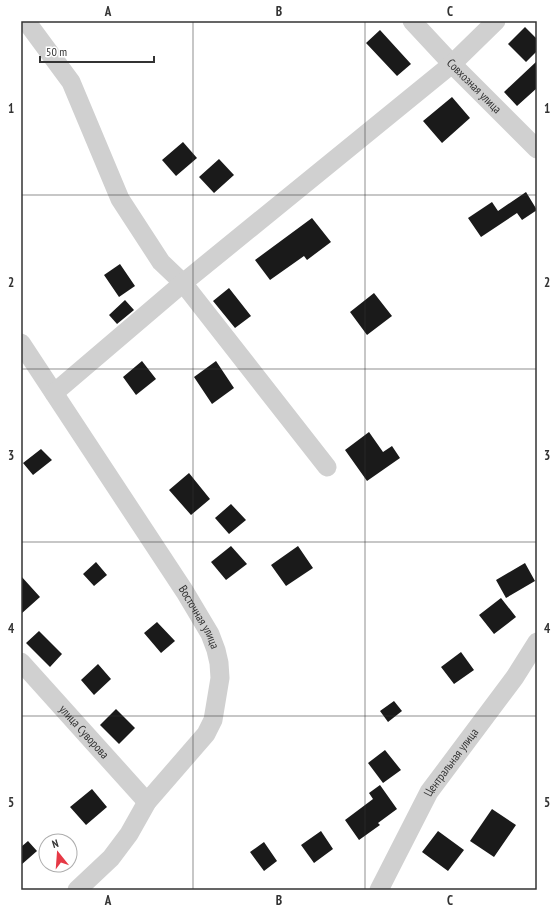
<svg xmlns="http://www.w3.org/2000/svg" width="558" height="911" viewBox="0 0 558 911" font-family="'PT Sans Narrow',sans-serif">
  <style>
    .building { fill: #1a1a1a }
    .lines { fill: none; stroke-linecap: round; stroke-linejoin: round }
    .minor { stroke: #d0d0d0; stroke-width: 19 }
    .grid { fill: none; stroke: #333; stroke-width: 1; stroke-opacity: 0.55 }
    .labels { text-anchor: middle; stroke-width: 4; stroke-linejoin: round; paint-order: stroke }
    .street-label { font-size: 12px; fill: #333; stroke: #fff }
    .neatline { fill: none; stroke: #333; stroke-width: 1.5 }
    .grid-label { font-size: 13px; text-anchor: middle; font-weight: bold; fill: #333 }
  </style>
  <rect width="100%" height="100%" fill="#fff"/>
  <path class="building" d="M525,27l12,12v12l-11,11 -18,-18z
    M380,30l31,34 -14,12 -31,-33z
    M537,61v27l-20,18 -13,-14z
    M452,97l18,21 -28,25 -19,-22z
    M183,142l14,16 -21,18 -14,-16z
    M219,159l15,16 -20,18 -15,-16z
    M526,192l11,18 -15,10 -5,-7 -36,24 -13,-19 24,-16 6,9z
    M312,218l19,24 -24,18 -3,-4 -34,24 -15,-20z
    M120,264l15,22 -16,11 -15,-22z
    M229,288l22,28 -16,12 -22,-27z
    M374,293l18,23 -25,19 -17,-23z
    M125,300l9,10 -17,14 -8,-9z
    M142,361l14,18 -20,16 -13,-18z
    M216,361l18,27 -22,16 -18,-27z
    M369,432l14,20 9,-6 8,12 -33,23 -22,-31z
    M41,449l11,11 -19,15 -10,-12z
    M189,473l21,26 -19,16 -22,-25z
    M231,504l15,16 -17,14 -14,-16z
    M231,546l16,18 -21,16 -15,-18z
    M298,546l15,22 -27,18 -15,-21z
    M96,562l11,13 -13,11 -11,-12z
    M525,563l10,18 -29,17 -10,-18z
    M21,576l19,21 -19,17z
    M501,598l15,19 -22,17 -15,-19z
    M157,622l18,19 -14,12 -17,-20z
    M39,631l23,23 -12,13 -24,-24z
    M461,652l13,18 -20,14 -13,-17z
    M98,664l13,15 -17,16 -13,-15z
    M394,701l8,10 -14,11 -8,-11z
    M116,709l19,19 -16,16 -19,-19z
    M385,750l16,20 -18,13 -15,-20z
    M380,785l17,24 -19,14 2,2 -21,15 -14,-20 28,-21 -4,-6z
    M92,789l15,18 -21,18 -16,-18z
    M492,809l24,16 -22,32 -24,-16z
    M321,831l12,18 -19,14 -13,-18z
    M438,831l26,19 -16,21 -26,-19z
    M28,841l9,10 -16,14v-18z
    M264,842l13,19 -13,10 -14,-19z"/>
  <g class="lines">
    <g class="minor">
      <path d="M26,21l45,61 49,117 41,63 22,21 144,184"/>
      <path id="s1" d="M412,21l40,43 85,85"/>
      <path id="s2" d="M21,343l164,249 25,42 6,16 3,13 1,15 -7,42 -7,14 -59,68 -18,32 -18,24 -34,32"/>
      <path d="M54,393l129,-110 269,-219 44,-43"/>
      <path id="s3" d="M21,662l126,140"/>
      <path id="s4" d="M379,890l50,-98 86,-115 22,-35"/>
    </g>
  </g>
  <path class="grid" d="M193,21v869M365,21v869M21,195h516M21,369h516M21,542h516M21,716h516"/>
  <g class="labels">
    <g class="street-label">
      <text dy="4" stroke="none"><textPath href="#s1" startOffset="90">Совхозная улица</textPath></text>
      <text dy="4" stroke="none"><textPath href="#s2" startOffset="327">Восточная улица</textPath></text>
      <text dy="4" stroke="none"><textPath href="#s3" startOffset="94">улица Суворова</textPath></text>
      <text dy="4" stroke="none"><textPath href="#s4" startOffset="147">Центральная улица</textPath></text>
    </g>
  </g>
  <rect width="558" height="911" fill="none" stroke="#ffffff" stroke-width="44"/>
  <g transform="translate(58 853) rotate(343)"><circle r="19" fill="#ffffff" stroke="#adadad"/>
  <path d="M0-3L7 15L0 10L-7 15Z" fill="#e63946"/>
  <text y="-6" font-size="11" font-weight="bold" text-anchor="middle" fill="#333333">N</text>
  </g>
  <path d="M40 56v6h114v-6" fill="none" stroke="#333333" stroke-width="2"/>
  <text x="46" y="56" font-size="12" fill="#333333" stroke="#ffffff" stroke-width="3" paint-order="stroke">50 m</text>
  <rect x="22" y="22" width="514" height="867" class="neatline"/>
  <g class="grid-label">
    <text x="108" y="16">A</text>
    <text x="279" y="16">B</text>
    <text x="450" y="16">C</text>
    <text x="11" y="113">1</text>
    <text x="547" y="113">1</text>
    <text x="11" y="287">2</text>
    <text x="547" y="287">2</text>
    <text x="11" y="460">3</text>
    <text x="547" y="460">3</text>
    <text x="11" y="633">4</text>
    <text x="547" y="633">4</text>
    <text x="11" y="807">5</text>
    <text x="547" y="807">5</text>
    <text x="108" y="905">A</text>
    <text x="279" y="905">B</text>
    <text x="450" y="905">C</text>
  </g>
</svg>
